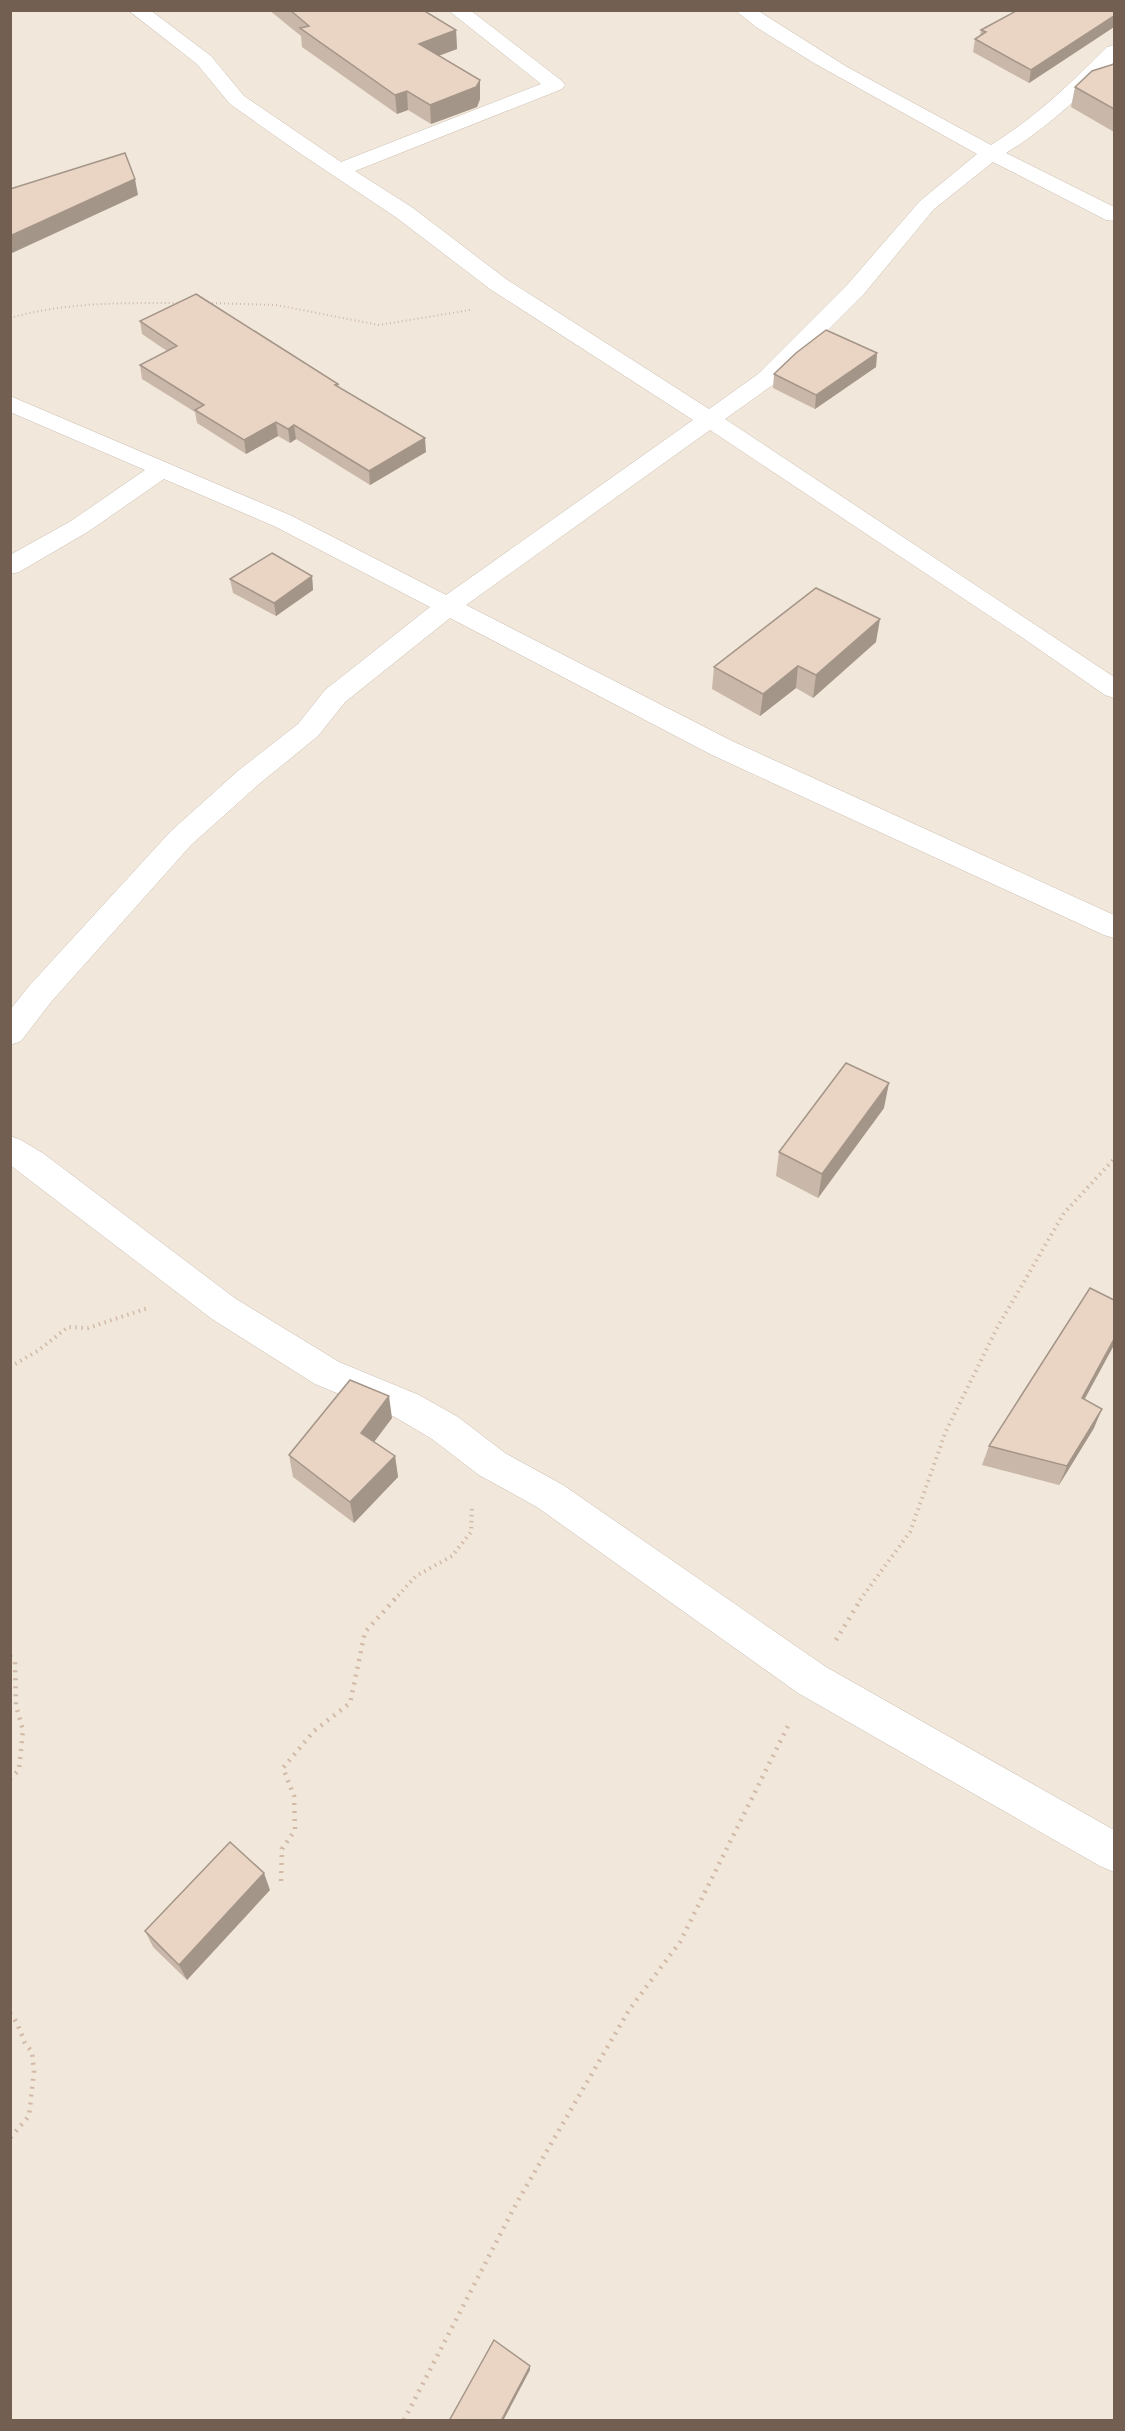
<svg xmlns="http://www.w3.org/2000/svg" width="1125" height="2431" viewBox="0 0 1125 2431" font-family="'Sofia Sans Condensed',sans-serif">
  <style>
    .residential { fill: #f1e7da }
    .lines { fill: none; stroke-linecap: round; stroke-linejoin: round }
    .minor-casing { stroke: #cbbeb1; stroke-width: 1 }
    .path-far2 { stroke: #d1bba8; stroke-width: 2; stroke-dasharray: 1 3; stroke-linecap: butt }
    .path-far1 { stroke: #d1bba8; stroke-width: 4; stroke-dasharray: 1.5 4.5; stroke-linecap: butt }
    .path { stroke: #d1bba8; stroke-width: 4.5; stroke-dasharray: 2 6; stroke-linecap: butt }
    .minor { fill: #fff; fill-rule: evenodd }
    .wall { fill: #c9b7a9 }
    .shaded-wall { fill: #a49589 }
    .building { fill: #ead5c4; stroke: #a49589; stroke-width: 1.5 }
  </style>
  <rect width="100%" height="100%" fill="#faf5ea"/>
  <path class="residential" d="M11,11h1103v2409h-1103z"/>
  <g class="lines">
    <g class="minor-casing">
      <path id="minor" d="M128,10h22l61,46 33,40 97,66 200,-78 -93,-74h22l92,71 3,4 -3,4 -207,82 58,37 93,71 203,130 49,-35 89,-89 73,-84 57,-47 -163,-91 -58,-36 -21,-17h22l90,57 144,78c44,-27 80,-62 116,-98l7,-2v17c-33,34 -67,66 -108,91l108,54v14l-8,-1 -113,-58 -59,47 -71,86 -89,89 -49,35 389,258v21l-9,-3 -85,-59 -310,-206 -244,175 266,136 382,174v23l-10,-3 -392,-180 -262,-137 -105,84 -27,34 -59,48 -68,61 -140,157 -30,39 -11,4v-35l19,-24 142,-155 68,-61 59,-46 27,-34 105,-83 -156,-81 -110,-47 -75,52 -70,41 -9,2v-19l61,-34 74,-51 -135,-58v-16l282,120 154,79 247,-175 -203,-131 -93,-71 -96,-64 -71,-50 -33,-40z
        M10,1136l11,4 23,14 192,145 103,63 80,33 39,22 47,36 58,32 263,182 288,163v42l-14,-6 -302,-173 -261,-186 -58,-32 -47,-36 -37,-22 -80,-33 -103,-65 -202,-154z"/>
    </g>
    <path class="path-far2" d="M208,303l68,2 103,20 91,-15
      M10,318c56,-16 112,-15 169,-15"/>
    <path class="path-far1" d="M10,1367l29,-17 29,-23 20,1 60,-20
      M394,1600l22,-24 36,-20 19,-24 1,-27
      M860,1600l50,-68 36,-101 51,-103 67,-115 50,-54"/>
    <path class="path" d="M836,1640l25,-41
      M10,1656l5,6 1,44 7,24 -4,40 -9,9
      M281,1881l1,-32 13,-19 -1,-34 -11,-28 31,-37 36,-28 15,-71 30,-33
      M10,2013l7,10 8,20 7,9 2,19 -5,45 -19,22
      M404,2420l112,-216 113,-194 51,-68 110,-220"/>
    <use href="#minor" class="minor"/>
  </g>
  <path class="wall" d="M269,10h154l33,20 1,19 -18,6 41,44 -3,8 -46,17 -23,-14 -11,4 -95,-67 -1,-11z
    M1114,10v17l-85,56 -56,-31 2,-13 5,-3 1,-6z
    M1114,64v68l-43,-25 4,-20z
    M140,321l198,63 1,3 87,65 -56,33 -74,-46 -6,4 -12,-7 -32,18 -49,-31 -2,-11 -53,-33 -2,-14 27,-14 -25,-17z
    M877,353l-1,14 -61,42 -42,-21 1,-14z
    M312,576l1,14 -37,26 -43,-23 -3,-14z
    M876,642l-63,56 -17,-10 -36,28 -48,-27 2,-22z
    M884,1108l-66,90 -42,-22 3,-24z
    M1114,1300v45l-29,54 9,29 -35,57 -77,-20 7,-19z
    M392,1418l-18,24 21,14 3,21 -44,46 -61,-46 -4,-22z
    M270,1890l-83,90 -34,-33 -8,-16z"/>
  <path class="shaded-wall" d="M1114,16v11l-85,56 2,-13z
    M456,30l1,19 -37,14 -1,-19z
    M480,80v19l-3,8 -46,17 -1,-19z
    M407,91l1,19 -11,4 -2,-19z
    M135,179l3,16 -128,59v-18z
    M877,353l-1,14 -61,42 1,-14z
    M276,422l2,14 -32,18 -2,-14z
    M294,425l2,14 -6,4 -2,-14z
    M425,438l1,14 -56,33 -1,-14z
    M312,576l1,14 -37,26 -2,-13z
    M880,619l-4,23 -63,56 3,-23z
    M798,666l-2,22 -36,28 3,-22z
    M889,1083l-5,25 -66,90 4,-24z
    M1114,1339v6l-40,73 8,-20z
    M389,1396l3,22 -27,36 -4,-21z
    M1102,1409l-8,19 -35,57 8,-19z
    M395,1456l3,21 -44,46 -4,-21z
    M264,1873l6,17 -83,90 -8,-15z
    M530,2366v4l-27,51h-2z"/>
  <path class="building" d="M290,10h133l33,20 -37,14 61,36 -4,7 -46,18 -23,-14 -12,4 -95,-67 9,-2z
    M1018,10h96v6l-83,54 -56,-31 11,-7 -5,-2z
    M1114,64v45l-39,-22 17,-16z
    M125,153l10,26 -125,57v-47z
    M196,294l142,90 -3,1 90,53 -56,33 -75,-46 -6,4 -12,-7 -32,18 -49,-30 9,-5 -64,-40 37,-19 -37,-25z
    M826,330l51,23 -61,42 -42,-21 22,-21z
    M272,553l40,23 -38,27 -44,-24z
    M816,588l64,31 -64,56 -18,-9 -35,28 -49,-27z
    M846,1063l43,20 -67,91 -43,-22z
    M1090,1288l24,12v39l-32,59 20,11 -35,57 -78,-20z
    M350,1380l39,16 -28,37 34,23 -45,46 -61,-47z
    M230,1842l34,31 -85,92 -34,-34z
    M494,2340l36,26 -29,55h-52z"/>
  <rect width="1125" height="2431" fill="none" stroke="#725f51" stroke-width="24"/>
</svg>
